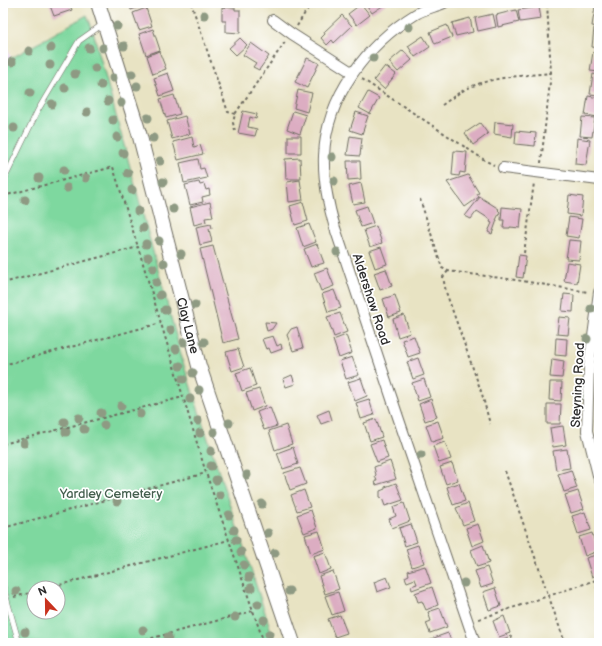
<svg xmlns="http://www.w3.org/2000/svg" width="602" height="646" viewBox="0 0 602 646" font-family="'Balsamiq Sans',sans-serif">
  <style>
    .built { fill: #e7d2ef }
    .green { fill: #7ed89f; stroke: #548265; fill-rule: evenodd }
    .building { fill: #dcadc2 }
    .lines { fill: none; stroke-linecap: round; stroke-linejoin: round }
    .lane-casing { stroke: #6d6b60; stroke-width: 6 }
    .street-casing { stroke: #6d6b60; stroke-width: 12 }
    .secondary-casing { stroke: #6d6b60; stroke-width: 16 }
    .path { stroke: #6d6b60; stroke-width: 2; stroke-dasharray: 3 3; stroke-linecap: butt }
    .lane { stroke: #fff; stroke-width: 5 }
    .street { stroke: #fff; stroke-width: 10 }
    .secondary { stroke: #fff; stroke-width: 14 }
    .tree { fill: #8e9a83 }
    .labels { text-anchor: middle; stroke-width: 3.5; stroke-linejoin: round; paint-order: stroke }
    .street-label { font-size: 13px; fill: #2b2b2b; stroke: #fff }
    .park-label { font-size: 13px; fill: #445f4e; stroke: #fff }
  </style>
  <rect width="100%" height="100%" fill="#fff"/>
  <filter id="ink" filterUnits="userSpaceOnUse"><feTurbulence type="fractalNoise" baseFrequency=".025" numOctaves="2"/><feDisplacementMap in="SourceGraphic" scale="8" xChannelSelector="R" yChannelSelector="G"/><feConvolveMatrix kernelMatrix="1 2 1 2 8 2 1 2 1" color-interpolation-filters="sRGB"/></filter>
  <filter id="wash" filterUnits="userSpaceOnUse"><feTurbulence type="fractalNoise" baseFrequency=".012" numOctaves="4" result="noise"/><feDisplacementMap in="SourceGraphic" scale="16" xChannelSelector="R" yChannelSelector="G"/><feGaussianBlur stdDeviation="0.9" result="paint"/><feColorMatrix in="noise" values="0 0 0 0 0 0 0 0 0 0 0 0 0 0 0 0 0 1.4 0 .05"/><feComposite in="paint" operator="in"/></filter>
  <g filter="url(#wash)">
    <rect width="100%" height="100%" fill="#e8e3c3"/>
    <path class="built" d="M3,33l8,26 -8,4z"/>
    <path class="green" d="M87,15l6,16 92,338 90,274h-272v-580zM34,588h24v24h-24z"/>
    <g id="blocks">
      <path class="building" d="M49,3h20l3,7 -18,6z
        M129,3h15l1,2 -14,5z
        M365,3h22l-15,10z
        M361,4l9,11 -13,10 -9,-11z
        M222,7l13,1v2h5v23l-14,-1v-11h-4z
        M539,7l2,12 -21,3 -2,-12z
        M595,7l4,1v19l-7,-1z
        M146,8l6,18 -13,4 -6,-17z
        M516,10l3,12 -21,5 -2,-12z
        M493,14l3,13 -18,4 -3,-13z
        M342,15l10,11 -18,17 -2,-3 -5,5 -6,-7 4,-4 -1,-2z
        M470,18l3,14 -17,4 -4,-13z
        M447,25l5,12 -17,7 -5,-12z
        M594,28l5,1v19l-7,-1z
        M153,29l7,21 -14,5 -7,-21z
        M423,36l7,11 -15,10 -7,-11z
        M240,38l7,7 -11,10 -7,-7z
        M251,43l18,13 -10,14 -6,-3 3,-4 -13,-8z
        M403,50l9,10 -14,12 -9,-10z
        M159,51l7,18 -13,5 -6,-18z
        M593,52l6,1v19l-9,-1z
        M307,58l12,5 -12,25 -12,-6z
        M385,66l11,8 -12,15 -10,-9z
        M168,73l6,18 -14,5 -6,-18z
        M593,74l6,1v20l-9,-1z
        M298,90l14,3 -5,19 -13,-4z
        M368,92l11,6 -9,16 -11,-6z
        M174,95l6,19 -14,4 -6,-19z
        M588,96l11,2 -1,19 -13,-2z
        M243,111l14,3 -1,5 -6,-2 -2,10 9,2 -2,7 -17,-3z
        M293,111l13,4 -6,19 -13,-5z
        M356,112l12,4 -6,18 -12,-4z
        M185,116l5,18 -18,5 -5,-18z
        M582,117l13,1 -3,19 -12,-1z
        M495,122l18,2 -1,13 -18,-3z
        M480,123l8,11 -15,11 -8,-12z
        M516,131l20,2 -1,13 -20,-2z
        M288,136h13v17h-13z
        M350,136l12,2 -2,18 -13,-1z
        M192,137l2,10 6,-2 3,9 -25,6 -5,-18z
        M577,138l13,2 -4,25 -11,-1z
        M454,151l13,1 -2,21 -5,-1 -1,4 -7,-1z
        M300,158l1,21h-15l-1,-20z
        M198,159l2,10 4,-1 3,10 -23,5 -4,-20z
        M347,161h13l1,18 -13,1z
        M468,175l11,18 -2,1 2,3 -14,10 -18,-25z
        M300,180l3,20 -14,2 -2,-20z
        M199,182l1,3 4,-1 2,6 3,-1 1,6 -8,2 1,5 -13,3 -5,-20z
        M361,183l4,19 -12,2 -4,-18z
        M569,195l14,2 -2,19 -14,-2z
        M480,197l19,12 -1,1 2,2 -4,8h1l-5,14 -4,-2 4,-9 -2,-1 1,-2 -14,-9 -6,8 -6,-3z
        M210,202l3,15 -8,1 1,4 -12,3 -4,-18z
        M303,202l5,19 -13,4 -5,-19z
        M367,206l6,17 -12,4 -6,-17z
        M502,207l20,2 -2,19 -10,-1v1h-7l1,-8h-3z
        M569,217l13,2 -3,19 -13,-2z
        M211,224l1,4 -3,1 3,13 -12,3 -4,-18z
        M309,224l7,18 -13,5 -6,-19z
        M376,226l6,17 -12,4 -6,-17z
        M569,240l12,1 -2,19 -13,-1z
        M317,244l7,19 -13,4 -7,-18z
        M213,246l25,93 -15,4 -23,-94z
        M381,247l6,17 -12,4 -6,-17z
        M519,255l7,1 -3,22 -7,-1z
        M567,262l13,2 -3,19 -13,-2z
        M327,268l7,18 -13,5 -7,-18z
        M386,269l6,17 -12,4 -6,-17z
        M334,290l7,18 -13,4 -6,-18z
        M564,294l10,1 -1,17 -11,-1z
        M395,295l6,18 -12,4 -6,-18z
        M340,313l7,19 -13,5 -7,-20z
        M404,315l6,18 -12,4 -5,-18z
        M559,317l11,1 -2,17 -11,-1z
        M265,322l11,1 -4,6 -5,2z
        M297,327l6,21 -10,3 -6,-16 4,-6z
        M346,335l6,18 -13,5 -6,-18z
        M273,336l4,10 4,-2 1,5 -11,4 -2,-5 -3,1 -4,-10z
        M414,336l6,17 -12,4 -6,-17z
        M556,338l11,1 -1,17 -11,-1z
        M238,349l6,18 -12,4 -6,-19z
        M352,357l7,18 -13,4 -6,-18z
        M418,358l6,17 -11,4 -6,-17z
        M552,359l12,2 -2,17 -12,-1z
        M250,368l6,18 -14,5 -6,-18z
        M292,375l3,9 -9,3 -3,-8z
        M361,378l6,18 -12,5 -7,-19z
        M424,379l6,18 -12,4 -6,-18z
        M550,382h12l-1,19 -12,-1z
        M259,389l6,17 -13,5 -6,-18z
        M369,399l5,16 -13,4 -5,-16z
        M431,399l6,18 -12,4 -6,-17z
        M547,404h14l-1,20h-13z
        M270,407l7,19 -13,4 -7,-18z
        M329,410l3,10 -11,4 -4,-9z
        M376,419l6,18 -12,4 -6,-18z
        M438,421l6,17 -12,4 -6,-17z
        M286,425l6,19 -17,6 -6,-19z
        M563,426l3,19 -13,2 -3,-19z
        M382,440l6,18 -11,4 -7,-18z
        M445,442l6,17 -12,4 -6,-17z
        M293,447l5,17 -15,5 -6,-16z
        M567,449l3,19 -14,2 -3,-19z
        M390,461l6,18 -20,6 -1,-4h2l-2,-5 1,-1 -2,-8z
        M452,463l6,17 -12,4 -6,-17z
        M300,468l6,16 -16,6 -6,-17z
        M571,470l6,18 -13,4 -6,-18z
        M396,483l7,17 -18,6 -3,-8 -2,-1v-6l5,-2v-2z
        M459,483l6,18 -12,4 -6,-18z
        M304,490l6,17 -13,4 -6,-16z
        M578,491l6,18 -13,4 -6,-18z
        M404,503l6,18 -18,7 -3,-9 7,-3 -3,-9z
        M468,503l6,18 -11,4 -7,-17z
        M311,510l6,18 -13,5 -7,-18z
        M585,512l6,18 -13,4 -6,-18z
        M411,524l6,18 -12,4 -6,-18z
        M478,524l6,17 -12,5 -6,-18z
        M319,531l6,18 -14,5 -6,-19z
        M592,533l6,18 -13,5 -6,-19z
        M418,545l6,18 -12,4 -6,-18z
        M483,545l6,18 -12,4 -6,-17z
        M325,552l6,17 -12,5 -6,-18z
        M599,554v20l-7,3 -6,-19z
        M425,566l6,17 -19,7 -1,-4 6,-2 -2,-5 -8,3 -2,-5 4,-2 -1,-4z
        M487,567l6,17 -12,4 -6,-17z
        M333,571l6,18 -14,5 -6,-18z
        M387,577l4,10 -14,5 -3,-10z
        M599,586v9l-3,-8z
        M432,587l6,18 -12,5 -4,-9 -4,1 -3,-9z
        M495,588l6,18 -12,4 -6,-18z
        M338,592l6,19 -12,4 -7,-19z
        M440,608l7,19 -17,6 -4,-10 5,-2 -3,-9z
        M340,615l7,18 -12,4 -7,-18z
        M504,616l6,17 -11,4 -6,-16z
        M448,633l4,10h-20l-1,-4z
        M511,636l3,7h-14v-3z
        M343,638l2,5h-15z"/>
    </g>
  </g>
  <g filter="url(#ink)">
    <use href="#blocks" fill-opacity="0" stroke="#6d6b60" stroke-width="1"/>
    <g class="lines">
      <g class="lane-casing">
        <path id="lane" d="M3,182l35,-72 41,-69 24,-17
          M3,586l16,57"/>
      </g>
      <g class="street-casing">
        <path id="street" d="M444,3c-9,4 -20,6 -28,11 -49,30 -90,83 -92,142 -1,25 4,48 11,72l63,189 77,226
          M273,20l19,14 61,39
          M503,168l96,12
          M599,292l-10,74 -2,65 12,48"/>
      </g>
      <g class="secondary-casing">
        <g id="secondary">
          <path id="s1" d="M98,3l41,130 60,233 94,277"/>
        </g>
      </g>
      <path class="path" d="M191,3l37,109 7,2
        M297,26l14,-23
        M362,79l124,82 8,4
        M442,105c9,-6 17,-13 26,-17 26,-12 56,-12 83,-15
        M235,131l-2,-8 2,-9 50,-72
        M541,163l10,-90 -4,-70
        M3,196l110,-29 25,80
        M420,199l22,69 6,3 68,9 72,12
        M524,253l10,-70
        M448,271l-5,6 3,15 36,102 8,30
        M3,283l135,-36 68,226 58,170
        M3,365l158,-42
        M3,444l180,-47
        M505,471l60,172
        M3,528l203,-55
        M48,588l181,-48
        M14,597l20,-5
        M479,619l120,-40
        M134,643l119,-32"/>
      <use href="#lane" class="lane"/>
      <use href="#street" class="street"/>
      <use href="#secondary" class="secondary"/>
    </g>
    <g class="tree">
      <circle cx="204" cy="15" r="4.5"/>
      <circle cx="117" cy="26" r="4.5"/>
      <circle cx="409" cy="27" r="4.5"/>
      <circle cx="124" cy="46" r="4.5"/>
      <circle cx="51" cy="48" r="4.5"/>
      <circle cx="89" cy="48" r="4.5"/>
      <circle cx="103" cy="48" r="4.5"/>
      <circle cx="29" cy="51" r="4.5"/>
      <circle cx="373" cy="58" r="4.5"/>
      <circle cx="12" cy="62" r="4.5"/>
      <circle cx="50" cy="65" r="4.5"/>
      <circle cx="95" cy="68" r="4.5"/>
      <circle cx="75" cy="74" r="4.5"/>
      <circle cx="132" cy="74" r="4.5"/>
      <circle cx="113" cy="78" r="4.5"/>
      <circle cx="101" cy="85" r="4.5"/>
      <circle cx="137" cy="86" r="4.5"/>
      <circle cx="65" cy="88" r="4.5"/>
      <circle cx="30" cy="93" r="4.5"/>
      <circle cx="108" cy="101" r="4.5"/>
      <circle cx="121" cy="103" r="4.5"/>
      <circle cx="52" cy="104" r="4.5"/>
      <circle cx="87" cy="112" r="4.5"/>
      <circle cx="148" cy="118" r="4.5"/>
      <circle cx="113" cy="120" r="4.5"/>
      <circle cx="14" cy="128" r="4.5"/>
      <circle cx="117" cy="137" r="4.5"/>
      <circle cx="153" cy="138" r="4.5"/>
      <circle cx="123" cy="153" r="4.5"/>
      <circle cx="332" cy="157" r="4.5"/>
      <circle cx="160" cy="161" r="4.5"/>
      <circle cx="64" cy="170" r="4.5"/>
      <circle cx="128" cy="173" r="4.5"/>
      <circle cx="39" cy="178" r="4.5"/>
      <circle cx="86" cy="178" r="4.5"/>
      <circle cx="334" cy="181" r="4.5"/>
      <circle cx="163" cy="182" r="4.5"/>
      <circle cx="67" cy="188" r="4.5"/>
      <circle cx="132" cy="190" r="4.5"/>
      <circle cx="25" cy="200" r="4.5"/>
      <circle cx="173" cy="209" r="4.5"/>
      <circle cx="138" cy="211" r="4.5"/>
      <circle cx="143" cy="228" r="4.5"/>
      <circle cx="159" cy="241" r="4.5"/>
      <circle cx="146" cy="244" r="4.5"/>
      <circle cx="337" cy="252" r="4.5"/>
      <circle cx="181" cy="254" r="4.5"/>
      <circle cx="148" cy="257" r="4.5"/>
      <circle cx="164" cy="263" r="4.5"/>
      <circle cx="153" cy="268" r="4.5"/>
      <circle cx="156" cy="282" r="4.5"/>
      <circle cx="160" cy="295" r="4.5"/>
      <circle cx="195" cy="305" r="4.5"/>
      <circle cx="591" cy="309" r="4.5"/>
      <circle cx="165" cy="310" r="4.5"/>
      <circle cx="171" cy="330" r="4.5"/>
      <circle cx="587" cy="339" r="4.5"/>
      <circle cx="184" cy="342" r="4.5"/>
      <circle cx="204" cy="342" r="4.5"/>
      <circle cx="176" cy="349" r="4.5"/>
      <circle cx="180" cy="366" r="4.5"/>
      <circle cx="193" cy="373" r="4.5"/>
      <circle cx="183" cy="379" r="4.5"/>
      <circle cx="199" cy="390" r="4.5"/>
      <circle cx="579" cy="396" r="4.5"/>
      <circle cx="190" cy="399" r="4.5"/>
      <circle cx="121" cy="406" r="4.5"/>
      <circle cx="101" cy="413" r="4.5"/>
      <circle cx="140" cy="414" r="4.5"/>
      <circle cx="79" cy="418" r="4.5"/>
      <circle cx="198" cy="421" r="4.5"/>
      <circle cx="64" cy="422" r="4.5"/>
      <circle cx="229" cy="423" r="4.5"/>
      <circle cx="104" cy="425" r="4.5"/>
      <circle cx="84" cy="429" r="4.5"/>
      <circle cx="66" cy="432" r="4.5"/>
      <circle cx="214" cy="432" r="4.5"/>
      <circle cx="200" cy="433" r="4.5"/>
      <circle cx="24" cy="443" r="4.5"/>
      <circle cx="211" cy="451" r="4.5"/>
      <circle cx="421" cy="455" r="4.5"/>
      <circle cx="211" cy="466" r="4.5"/>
      <circle cx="247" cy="475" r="4.5"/>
      <circle cx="216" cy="480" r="4.5"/>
      <circle cx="220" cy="495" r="4.5"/>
      <circle cx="117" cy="501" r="4.5"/>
      <circle cx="262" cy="504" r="4.5"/>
      <circle cx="229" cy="515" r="4.5"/>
      <circle cx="234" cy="530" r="4.5"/>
      <circle cx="268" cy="533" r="4.5"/>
      <circle cx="236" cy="540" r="4.5"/>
      <circle cx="241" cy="552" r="4.5"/>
      <circle cx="275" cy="553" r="4.5"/>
      <circle cx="244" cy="565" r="4.5"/>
      <circle cx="249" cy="577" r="4.5"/>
      <circle cx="464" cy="583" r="4.5"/>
      <circle cx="251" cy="588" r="4.5"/>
      <circle cx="16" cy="591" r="4.5"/>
      <circle cx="289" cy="591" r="4.5"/>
      <circle cx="258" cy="604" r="4.5"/>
      <circle cx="235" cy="617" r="4.5"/>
      <circle cx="264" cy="620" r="4.5"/>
      <circle cx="143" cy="630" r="4.5"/>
      <circle cx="25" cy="632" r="4.5"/>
      <circle cx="269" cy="634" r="4.5"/>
      <circle cx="168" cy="637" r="4.5"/>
    </g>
  </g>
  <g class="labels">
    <g class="street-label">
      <text transform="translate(372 299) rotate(72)" y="5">Aldershaw Road</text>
      <text dy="5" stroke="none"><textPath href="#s1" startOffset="335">Clay Lane</textPath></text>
      <text transform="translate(577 385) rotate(-87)" y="5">Steyning Road</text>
    </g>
    <g class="park-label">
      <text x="111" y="498">Yardley Cemetery</text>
    </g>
  </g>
  <rect width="602" height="646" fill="none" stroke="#fff" stroke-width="16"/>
  <g transform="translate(46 600) rotate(338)"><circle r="19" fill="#ffffff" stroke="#aaaaaa"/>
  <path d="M0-3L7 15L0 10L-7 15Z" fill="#c8321e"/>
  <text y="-6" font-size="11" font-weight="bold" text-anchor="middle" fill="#2b2b2b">N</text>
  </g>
</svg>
